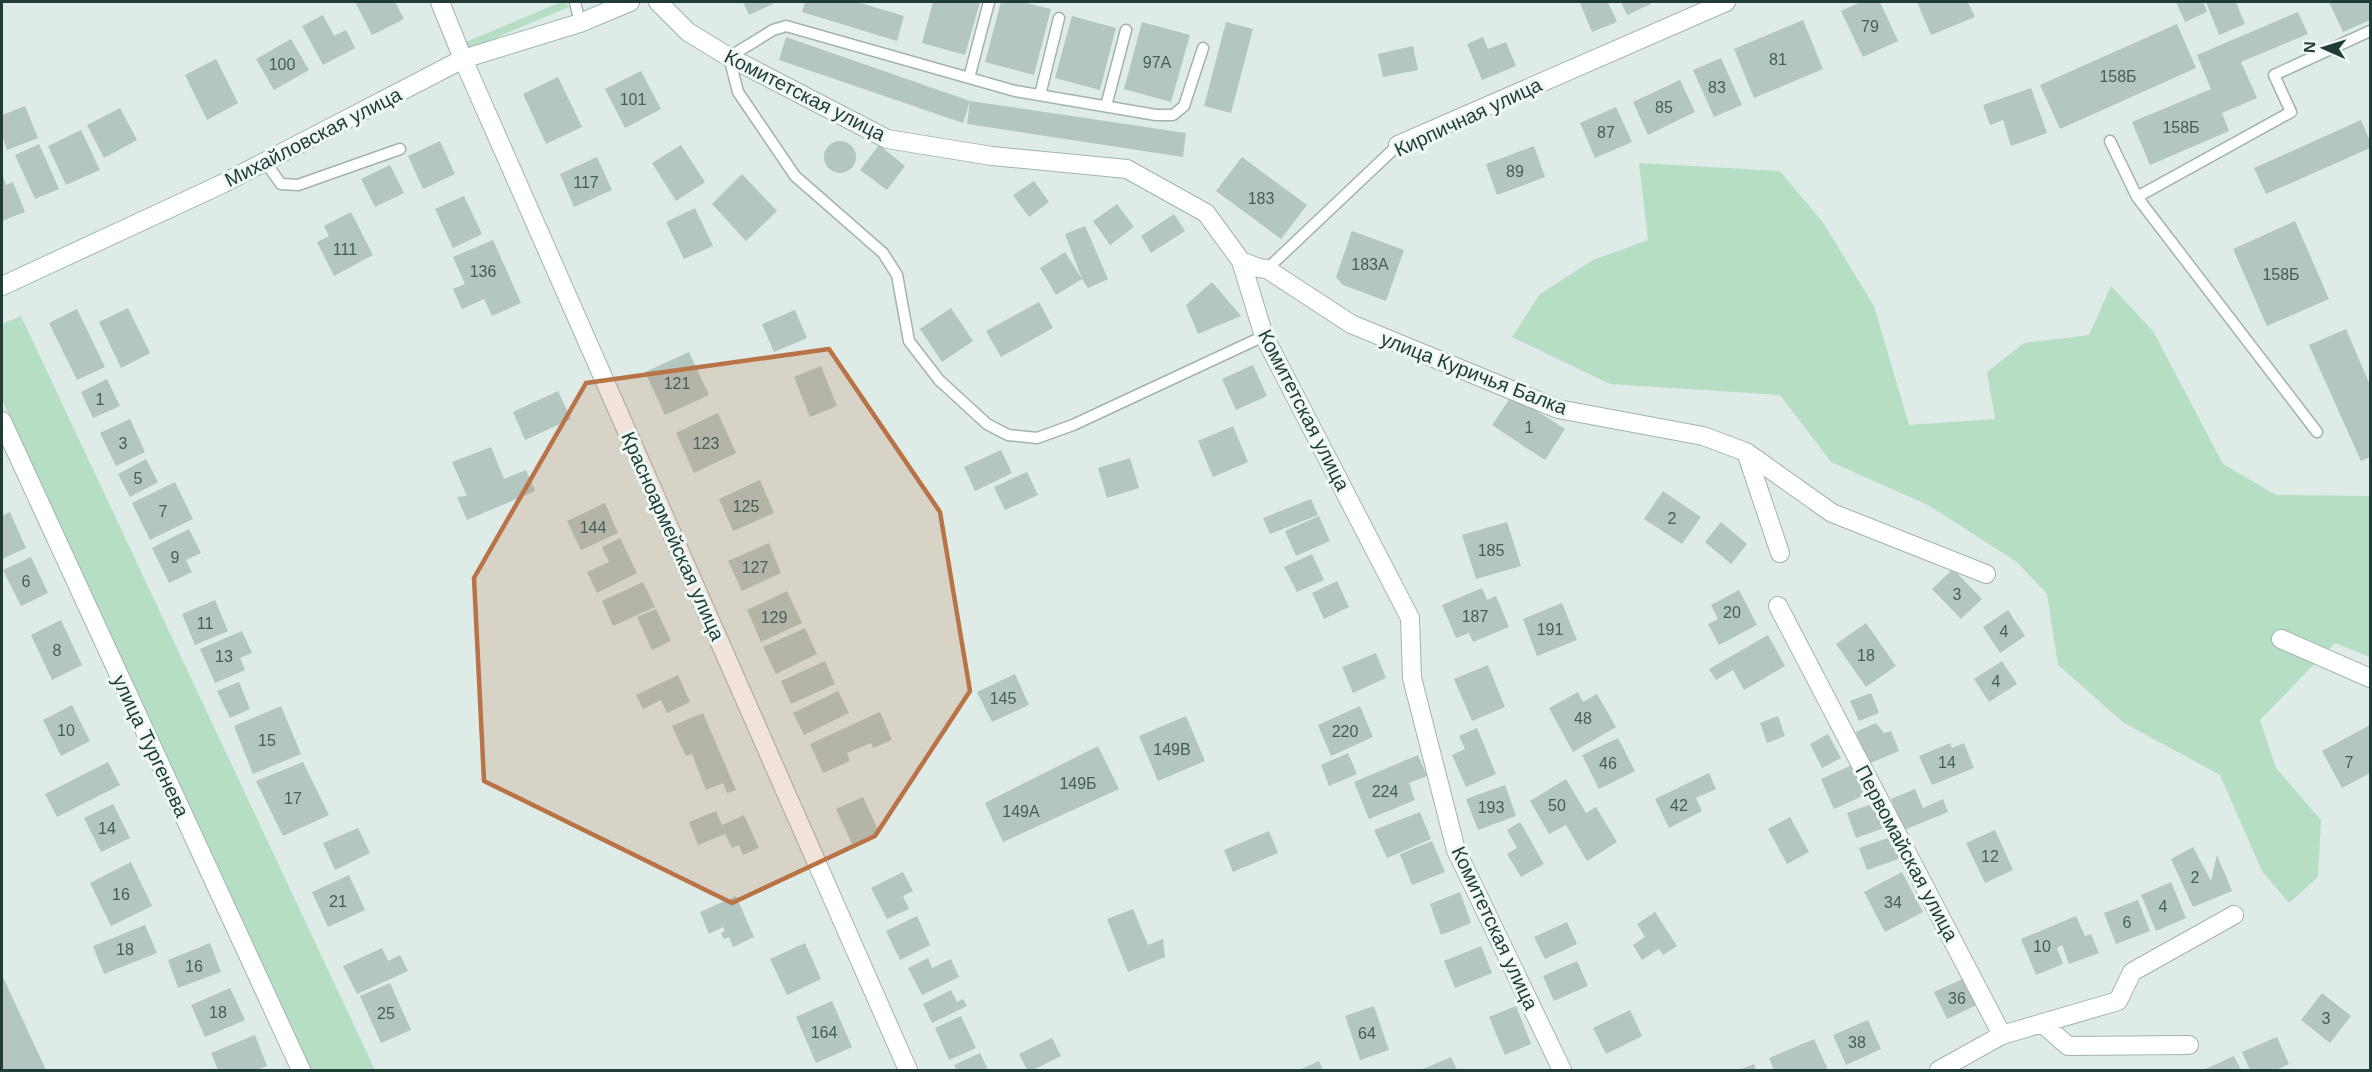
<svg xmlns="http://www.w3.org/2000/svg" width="2372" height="1072" viewBox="0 0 2372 1072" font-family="Arial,sans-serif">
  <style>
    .green { fill: #b6dec5 }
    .building { fill: #b4c6c0 }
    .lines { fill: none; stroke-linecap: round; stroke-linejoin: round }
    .service-casing { stroke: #a2b3af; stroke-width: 13 }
    .minor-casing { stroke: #a2b3af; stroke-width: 20 }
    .secondary-casing { stroke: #9db7b1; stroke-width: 20 }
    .service { stroke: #fff; stroke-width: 10 }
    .minor { stroke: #fff; stroke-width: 18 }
    .secondary { stroke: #fff; stroke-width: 18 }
    .marked { fill: #b87347; fill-opacity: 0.2; stroke: #b87347; stroke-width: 4.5; stroke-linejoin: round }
    .labels { text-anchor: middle; stroke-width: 6; stroke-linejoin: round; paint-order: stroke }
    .number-label { font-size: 16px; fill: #445e59 }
    .street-label { font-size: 20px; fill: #1f3c37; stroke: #eff8f4 }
  </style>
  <rect width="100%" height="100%" fill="#dfebe7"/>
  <path class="green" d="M561,2h5l3,5 -100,42 -3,-7z
    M1639,163l141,8 44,53 50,82 35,119 86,-6 -8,-47 37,-29 65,-8 22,-49 42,45 70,133 53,31 94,1v161l-35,-14 -75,77 16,48 45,52 -3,57 -29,26 -27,-32 -42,-96 -96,-52 -66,-58 -11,-71 -30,-32 -89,-57 -97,-43 -51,-67 -170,-11 -98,-47 28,-43 53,-34 55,-20z
    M21,316l354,754h-64l-309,-670v-76z"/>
  <path class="building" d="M355,2h40l9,17 -32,16z
    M743,2h29l1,2 -24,11z
    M805,2h52l47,14 -7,25 -95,-29z
    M933,2h47l-15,53 -43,-12z
    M1001,2h21l29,7 -17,66 -49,-13z
    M1584,2h24l9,20 -25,10 -12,-29z
    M1621,2h29l1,2 -24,11z
    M1860,2h20l18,39 -35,16 -22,-46z
    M1917,2h51l7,15 -44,18z
    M2176,2h27l4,10 -22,10z
    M2206,2h30l9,22 -26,11z
    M2329,2h41v18l-27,12z
    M2298,12l10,22 -67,28 16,36 -35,15 7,18 -79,34 -18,-43 79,-33 -14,-34z
    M323,15l11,21 12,-6 9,18 -32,17 -21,-39z
    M1072,16l44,12 -16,62 -45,-12z
    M1803,20l20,49 -69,29 -20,-49z
    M1142,22l48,13 -19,67 -47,-13z
    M1226,22l27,7 -22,84 -27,-7z
    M2177,24l19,44 -136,61 -20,-44z
    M786,37l184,64 216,32 -3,24 -216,-33 3,-23 -7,22 -184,-63z
    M1483,37l5,12 18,-7 10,24 -34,14 -15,-36z
    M291,39l18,31 -35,20 -18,-31z
    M1413,46l5,24 -35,7 -5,-23z
    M1721,58l21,47 -28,12 -21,-47z
    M216,59l22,44 -31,17 -22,-45z
    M641,71l20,38 -36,19 -20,-39z
    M558,77l24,50 -36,17 -23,-50z
    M1680,80l15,32 -47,23 -15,-33z
    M2031,88l16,45 -36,13 -8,-26 -13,5 -7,-20z
    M25,106l13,32 -31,12 -5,-15v-20z
    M1616,107l16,35 -37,16 -15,-35z
    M120,108l17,32 -33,18 -17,-33z
    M2361,120l9,21v7l-104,46 -12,-26z
    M81,130l19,40 -34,15 -18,-39z
    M440,141l15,33 -32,15 -15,-33z
    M824 157a16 16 0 1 1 32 0a16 16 0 1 1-32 0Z
    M39,144l20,45 -24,10 -20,-44z
    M681,145l24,37 -29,19 -24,-38z
    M879,145l26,21 -18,24 -27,-20z
    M1534,146l11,31 -48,18 -11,-31z
    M597,157l15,33 -38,17 -14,-33z
    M1242,157l65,48 -26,34 -65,-48z
    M390,165l14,28 -29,14 -14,-28z
    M2,174l4,11 7,-3 12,30 -23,9z
    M742,174l35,37 -31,30 -34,-37z
    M1034,181l15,21 -20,15 -16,-22z
    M464,196l18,38 -29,14 -18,-39z
    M1117,204l17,23 -24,18 -17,-24z
    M695,208l18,38 -29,13 -18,-37z
    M351,212l22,43 -39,21 -17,-34 12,-6 -5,-10z
    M1174,214l11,17 -34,22 -10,-17z
    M2295,221l34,78 -62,27 -34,-77z
    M1085,226l23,53 -20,9 -6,-9 -17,-45z
    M1352,231l52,19 -18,51 -43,-16 -7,-8z
    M493,240l28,63 -29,13 -8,-17 -22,10 -9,-20 12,-5 -12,-27z
    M1065,252l17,27 -26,16 -16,-27z
    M1212,282l29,34 -43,18 -12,-29z
    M1039,302l14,26 -52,29 -15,-26z
    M128,308l22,45 -29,15 -22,-46z
    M951,308l22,33 -31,21 -22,-33z
    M77,309l28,58 -28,13 -28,-57z
    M795,310l12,28 -33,14 -12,-28z
    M2346,329l24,56v72l-9,4 -52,-116z
    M689,352l20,43 -44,20 -20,-43z
    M1253,365l14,31 -31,14 -14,-31z
    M821,366l16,40 -27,11 -16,-40z
    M107,379l13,27 -27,12 -12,-26z
    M558,391l13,28 -46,21 -12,-28z
    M1512,395l53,34 -20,31 -53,-35z
    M718,413l18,40 -42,20 -18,-40z
    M130,419l15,33 -29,14 -16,-33z
    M1233,426l15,36 -35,15 -15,-36z
    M491,447l13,32 22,-9 9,21 -68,29 -10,-23 10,-1 -15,-34z
    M1001,450l11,23 -37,18 -11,-24z
    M1130,458l9,30 -32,10 -9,-30z
    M146,459l12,23 -28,15 -12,-23z
    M1027,472l11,23 -33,15 -11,-23z
    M760,480l14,33 -41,18 -14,-32z
    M175,482l18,37 -43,21 -18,-37z
    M1663,491l38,26 -19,27 -38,-25z
    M1311,499l7,16 -48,19 -7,-16z
    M605,503l13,30 -37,17 -14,-29z
    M10,512l16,36 -24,11v-43z
    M1319,516l11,25 -34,15 -11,-25z
    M1507,522l14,44 -45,13 -14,-44z
    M1721,522l26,22 -16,20 -26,-22z
    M189,529l12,24 -15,7 6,12 -23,11 -17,-35z
    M620,538l17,35 -40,20 -10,-21 22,-10 -7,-15z
    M769,543l12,30 -39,18 -14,-30z
    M1312,554l12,26 -27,12 -13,-25z
    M31,557l17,36 -27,13 -18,-36z
    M1953,569l29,30 -21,20 -29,-30z
    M1337,581l12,26 -25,12 -12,-26z
    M643,582l12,25 -42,19 -11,-25z
    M1482,588l5,12 9,-4 13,31 -36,15 -4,-9 -13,5 -14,-33z
    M1739,590l18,35 -38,20 -11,-21 10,-5 -7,-14z
    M787,591l15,32 -41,19 -14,-32z
    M215,600l13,31 -33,14 -13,-31z
    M1562,603l15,37 -40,16 -14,-37z
    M656,609l15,32 -19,9 -15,-33z
    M2008,610l17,26 -25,17 -17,-26z
    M61,620l21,45 -30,15 -21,-45z
    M1866,623l30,43 -30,21 -30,-43z
    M805,628l12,26 -41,20 -13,-27z
    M242,631l10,22 -12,5 5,12 -30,13 -15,-34z
    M1768,635l17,31 -41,24 -11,-20 -17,10 -7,-11z
    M1376,653l10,25 -33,15 -11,-26z
    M825,661l10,23 -44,20 -10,-23z
    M2002,661l15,23 -28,18 -15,-23z
    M1488,665l17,42 -33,14 -18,-42z
    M1015,674l14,31 -37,17 -15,-30z
    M678,675l12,27 -23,11 -6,-13 -18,9 -7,-14z
    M239,682l11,27 -20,9 -13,-27z
    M838,691l11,22 -45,22 -11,-22z
    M1578,692l5,10 14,-8 19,33 -43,25 -24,-44z
    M1871,693l8,20 -20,8 -9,-20z
    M72,705l18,36 -29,15 -18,-36z
    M281,706l20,48 -48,20 -19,-48z
    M1360,706l13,31 -42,19 -13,-31z
    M880,712l12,28 -19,8 -2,-5 -24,10 3,8 -27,12 -13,-29z
    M703,713l33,77 -9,3 -4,-10 -17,7 -14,-36 -6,2 -14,-30z
    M1186,716l19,45 -47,20 -19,-45z
    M1778,716l7,20 -18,7 -7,-20z
    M1876,723l8,10 7,-2 8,20 -31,13 -12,-32z
    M2370,725v48l-28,15 -20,-37z
    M1477,728l19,46 -30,13 -14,-32 13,-6 -6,-13z
    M1828,734l13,24 -19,10 -12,-24z
    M1618,738l17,33 -36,18 -17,-34z
    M1950,743l2,5 12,-5 10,25 -42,17 -13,-29z
    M1098,746l21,43 -116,53 -18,-39z
    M1348,753l9,21 -28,12 -8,-21z
    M1418,755l9,21 -18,7 6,17 -46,19 -15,-37z
    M108,762l12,23 -63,32 -12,-23z
    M303,762l26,53 -46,21 -27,-55z
    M1854,764l13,30 -33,15 -13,-30z
    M1709,773l7,16 -20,9 6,13 -33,17 -14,-29z
    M1566,779l20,34 10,-6 21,35 -30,19 -21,-36 -17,9 -19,-33z
    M1505,785l11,31 -38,14 -12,-31z
    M1915,789l8,19 20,-9 5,13 -44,18 -13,-31z
    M863,797l16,35 -27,12 -16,-35z
    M1874,803l10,25 -28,10 -9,-25z
    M113,804l17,34 -29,14 -17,-34z
    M716,811l6,14 22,-10 15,33 -16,7 -4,-10 -7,3 -7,-14 -27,11 -9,-23z
    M1420,812l11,27 -44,19 -13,-28z
    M1790,817l19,35 -22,12 -19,-35z
    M1520,822l24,42 -23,13 -14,-23 10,-6 -10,-18z
    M358,828l12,25 -35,17 -12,-27z
    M1995,830l18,40 -28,13 -19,-40z
    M1269,831l9,22 -45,19 -9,-22z
    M1891,837l8,22 -32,11 -8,-22z
    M1432,841l13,31 -33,13 -12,-31z
    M2193,847l18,34 6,-26 15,36 -39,16 -22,-48z
    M131,862l21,44 -41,20 -21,-43z
    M903,872l10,19 -10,5 6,13 -22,10 -16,-31z
    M1902,872l21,40 -38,20 -21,-40z
    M349,875l16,35 -37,17 -16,-35z
    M2171,882l15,36 -30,13 -15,-36z
    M1460,892l11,31 -30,12 -11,-31z
    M736,896l18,41 -21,10 -4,-10 -5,2 -3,-6 4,-2 -2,-4 -14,7 -9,-22z
    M2138,900l12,31 -34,13 -12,-31z
    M1133,909l15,36 15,-6 2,18 -37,15 -21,-53z
    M1655,912l22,34 -14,9 -4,-6 -17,11 -9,-15 12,-8 -8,-13z
    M917,916l13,29 -30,15 -14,-29z
    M2076,916l9,20 6,-2 8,19 -30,11 -7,-19 -5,3 6,16 -27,11 -15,-36z
    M1567,922l10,22 -32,15 -11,-22z
    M145,925l12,28 -53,21 -11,-28z
    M210,943l11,29 -43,16 -10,-28z
    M805,943l16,36 -34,16 -17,-36z
    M1481,946l11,27 -37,15 -11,-27z
    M382,948l6,13 12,-6 8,16 -51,23 -14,-28z
    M928,958l4,10 19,-9 8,18 -37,18 -14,-27z
    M1577,961l11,25 -34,15 -11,-25z
    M2,975l44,95h-44z
    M1967,977l12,27 -32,15 -13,-27z
    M390,983l21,47 -30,13 -21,-47z
    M230,988l15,32 -40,17 -14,-32z
    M951,990l6,12 6,-3 4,7 -35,17 -9,-19z
    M2322,993l29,23 -21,27 -29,-23z
    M832,1001l20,46 -36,16 -20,-46z
    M1374,1006l15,44 -29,10 -15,-44z
    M1516,1006l15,38 -26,11 -16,-38z
    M1630,1010l12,26 -36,18 -13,-26z
    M961,1016l15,32 -27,12 -14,-32z
    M1868,1020l13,29 -35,16 -13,-30z
    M255,1035l12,31 -10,4h-39l-7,-17z
    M2277,1037l12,27 -13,6h-26l-8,-18z
    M1052,1038l9,18 -28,14h-6l-8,-16z
    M1814,1039l14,31h-54l-5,-12z
    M980,1053l8,17h-31l-3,-5z
    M2234,1056l7,14h-38z
    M1451,1057l6,13h-36z
    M1319,1061l4,9h-24z
    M1754,1064l2,6h-17z"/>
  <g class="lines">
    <g class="service-casing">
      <path id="service" d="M575,2l5,21
        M1203,48l-19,58 -11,9h-17l-141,-24 -229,-65 -13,4 -44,27 9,35 57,84 88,77 14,22 12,66 30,39 48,44 21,11 29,3 36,-13 191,-89
        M969,78l20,-76
        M1040,95l19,-77
        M1106,106l20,-76
        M2110,141l27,56
        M266,163l15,21 17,1 102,-36
        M1267,269l131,-124
        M2317,432l-180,-235 154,-85 -17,-37 96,-44"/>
    </g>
    <g class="minor-casing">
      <path id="minor" d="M440,2l23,57 445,1011
        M658,2l30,30 41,25 158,82 105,17 135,13 79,44 35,48 23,75 146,282 2,60 44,172 106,220
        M1398,145l328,-143
        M1241,261l18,7 8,1 84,55 207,85 145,27 43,16 86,61 154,61
        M2,421l299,649
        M1746,452l34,101
        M1778,606l224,429
        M2281,639l89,39
        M2042,1023l26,23 121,-1
        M1939,1070l63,-35 116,-34 14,-29 102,-57"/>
    </g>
    <g class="secondary-casing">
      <path id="secondary" d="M2,286l220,-102 241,-125 117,-36 50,-21"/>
    </g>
    <use href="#service" class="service"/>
    <use href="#minor" class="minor"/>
    <use href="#secondary" class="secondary"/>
  </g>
  <path class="marked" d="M829,349l111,163 30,179 -95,145 -143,67 -248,-122 -10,-203 112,-195z"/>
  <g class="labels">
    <g class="number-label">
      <text x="1870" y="32">79</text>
      <text x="1778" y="65">81</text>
      <text x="1157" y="68">97А</text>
      <text x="282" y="70">100</text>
      <text x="2118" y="82">158Б</text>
      <text x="1717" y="93">83</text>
      <text x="633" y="105">101</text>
      <text x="1664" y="113">85</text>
      <text x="2181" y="133">158Б</text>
      <text x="1606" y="138">87</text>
      <text x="1515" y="177">89</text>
      <text x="586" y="188">117</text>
      <text x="1261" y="204">183</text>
      <text x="345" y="255">111</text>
      <text x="1370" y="270">183А</text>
      <text x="483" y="277">136</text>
      <text x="2281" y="280">158Б</text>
      <text x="677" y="389">121</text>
      <text x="100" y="405">1</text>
      <text x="1529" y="433">1</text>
      <text x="123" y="449">3</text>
      <text x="706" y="449">123</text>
      <text x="138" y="484">5</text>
      <text x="746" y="512">125</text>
      <text x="163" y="517">7</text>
      <text x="1672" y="524">2</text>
      <text x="593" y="533">144</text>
      <text x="1491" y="556">185</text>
      <text x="175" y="563">9</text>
      <text x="755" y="573">127</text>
      <text x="26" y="587">6</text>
      <text x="1957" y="600">3</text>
      <text x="1732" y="618">20</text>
      <text x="1475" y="622">187</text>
      <text x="774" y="623">129</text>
      <text x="205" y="629">11</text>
      <text x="1550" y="635">191</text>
      <text x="2004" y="637">4</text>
      <text x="57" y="656">8</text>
      <text x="1866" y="661">18</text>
      <text x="224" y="662">13</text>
      <text x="1996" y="687">4</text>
      <text x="1003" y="704">145</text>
      <text x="1583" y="724">48</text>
      <text x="66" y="736">10</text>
      <text x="1345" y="737">220</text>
      <text x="267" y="746">15</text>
      <text x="1172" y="755">149В</text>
      <text x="1947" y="768">14</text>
      <text x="2349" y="768">7</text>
      <text x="1608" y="769">46</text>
      <text x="1078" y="789">149Б</text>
      <text x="1385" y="797">224</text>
      <text x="293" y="804">17</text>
      <text x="1557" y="811">50</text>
      <text x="1679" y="811">42</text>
      <text x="1491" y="813">193</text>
      <text x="1021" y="817">149А</text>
      <text x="107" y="834">14</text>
      <text x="1990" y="862">12</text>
      <text x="2195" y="883">2</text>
      <text x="121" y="900">16</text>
      <text x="338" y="907">21</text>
      <text x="1893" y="908">34</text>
      <text x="2163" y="912">4</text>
      <text x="2127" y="928">6</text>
      <text x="2042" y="952">10</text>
      <text x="125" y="955">18</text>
      <text x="194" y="972">16</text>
      <text x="1957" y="1004">36</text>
      <text x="218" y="1018">18</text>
      <text x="386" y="1019">25</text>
      <text x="2326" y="1024">3</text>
      <text x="824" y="1038">164</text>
      <text x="1367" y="1039">64</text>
      <text x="1857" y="1048">38</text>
    </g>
    <g class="street-label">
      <text transform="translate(805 95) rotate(27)" y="7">Комитетская улица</text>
      <text transform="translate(1468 117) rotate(-25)" y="7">Кирпичная улица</text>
      <text transform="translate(313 137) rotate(-27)" y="7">Михайловская улица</text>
      <text transform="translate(1474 373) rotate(21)" y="7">улица Куричья Балка</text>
      <text transform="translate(1304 410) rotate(63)" y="7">Комитетская улица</text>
      <text transform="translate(673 536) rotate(66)" y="7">Красноармейская улица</text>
      <text transform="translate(151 746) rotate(65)" y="7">улица Тургенева</text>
      <text transform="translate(1907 853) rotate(62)" y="7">Первомайская улица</text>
      <text transform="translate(1495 928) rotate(65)" y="7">Комитетская улица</text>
    </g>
  </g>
  <rect width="2372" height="1072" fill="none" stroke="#1f3c37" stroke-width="6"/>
  <g transform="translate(2324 48) rotate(273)" stroke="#eff8f4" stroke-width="4.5" paint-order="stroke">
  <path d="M0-4.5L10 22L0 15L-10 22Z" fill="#1f3c37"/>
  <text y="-9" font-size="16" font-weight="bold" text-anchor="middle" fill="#1f3c37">N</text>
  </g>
</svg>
